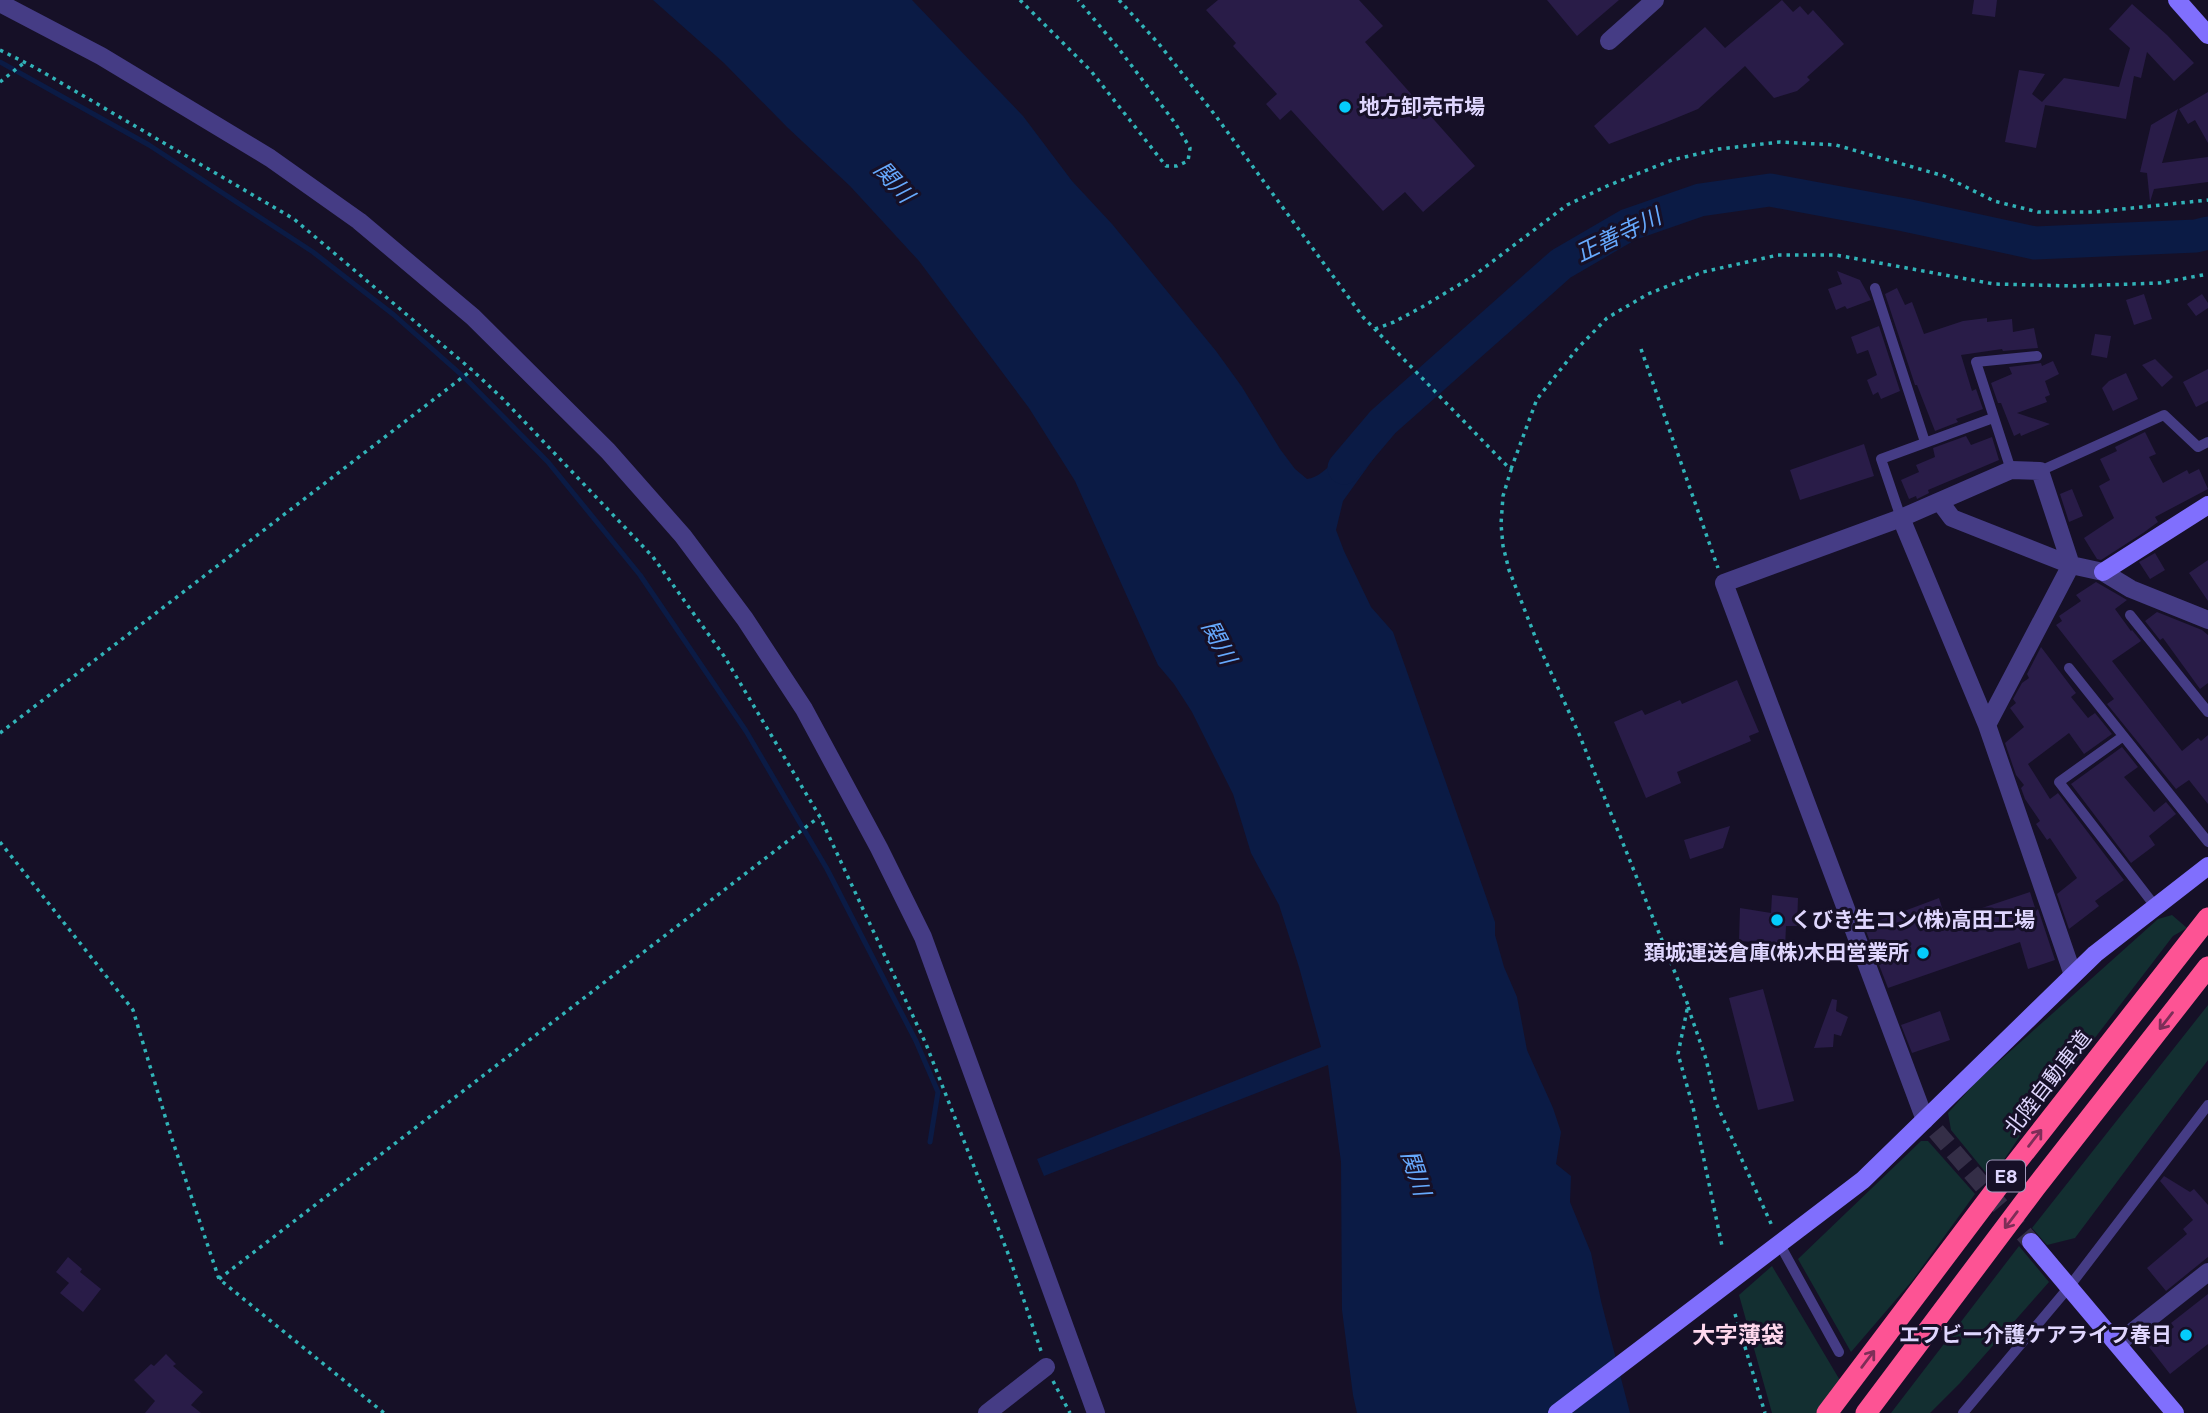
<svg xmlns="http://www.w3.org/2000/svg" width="2208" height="1413" viewBox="0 0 2208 1413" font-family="Raleway,'Noto Sans JP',sans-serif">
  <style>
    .green { fill: #132f31 }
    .water { fill: #0b1b45 }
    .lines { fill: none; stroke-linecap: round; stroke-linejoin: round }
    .stream { stroke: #0b1b45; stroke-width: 5 }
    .river { stroke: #0b1b45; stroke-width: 33 }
    .building { fill: #291c48 }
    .secondary-tunnel { stroke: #342e47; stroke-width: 18; stroke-dasharray: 18 9; stroke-linecap: butt }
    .path { stroke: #31b3b8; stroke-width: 3.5; stroke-dasharray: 3.5 5; stroke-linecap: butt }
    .lane { stroke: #453c85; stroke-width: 10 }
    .street { stroke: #453c85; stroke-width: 18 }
    .secondary { stroke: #806ffd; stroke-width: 18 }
    .highway { stroke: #fd5394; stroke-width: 21 }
    .oneway { stroke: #7e2e58 }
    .poi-dot { fill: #05ccfc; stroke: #161027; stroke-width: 2.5 }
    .labels { text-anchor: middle; stroke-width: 6; stroke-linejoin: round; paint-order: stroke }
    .shield { fill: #161027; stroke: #a39bbe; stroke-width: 2 }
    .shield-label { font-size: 19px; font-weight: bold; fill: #dfd6fe }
    .poi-label { font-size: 21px; font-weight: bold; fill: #dfd6fe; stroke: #161027; text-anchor: start }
    .street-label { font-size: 21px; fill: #dfd6fe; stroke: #161027 }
    .water-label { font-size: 23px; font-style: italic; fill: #66a9fd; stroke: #161027 }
    .neighbourhood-label { font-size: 23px; font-weight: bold; fill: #fed8ed; stroke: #161027 }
  </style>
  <rect width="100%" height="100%" fill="#161027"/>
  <path class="green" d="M2172,915l15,13 -14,8 -151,197 -31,46 -40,-49 -3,-17 28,-31 182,-163z
    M2208,1005v55l-133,178 -28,7 -15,-17z
    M1921,1141h7l47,53 -63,87 -61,71 -53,-93z
    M2019,1246l30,36 -89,101 -30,30h-39z
    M1772,1266l69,116 -23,31h-46l-33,-118z"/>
  <path class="water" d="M653,0h259l111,116 49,65 40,43 104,127 26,36 38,62 15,20 12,10c21,-2 41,-37 53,-54l24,19 -41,57 -7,29 8,21 27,56 22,25 102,290v13l9,32 13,30 10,53 26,58 8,24 -5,32 15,12 -1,26 21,51 10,48 29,112h-273l-4,-18 -11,-85 -1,-148 -13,-97 -284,111 -7,-17 284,-112 -22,-80 -20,-62 -28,-52 -18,-59 -41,-82 -18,-28 -16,-19 -83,-184 -46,-73 -110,-147 -69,-75 -63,-59 -63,-64z"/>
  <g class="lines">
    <path class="stream" d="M0,62l149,83 164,107 81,63 71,63 83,84 92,113 106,156 81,138 89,172 22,51 -8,50"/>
    <path class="river" d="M1344,468l39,-46 178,-158 67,-39 72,-25 70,-10 135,25 130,28 161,-7 12,-3"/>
  </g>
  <path class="building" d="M1218,0h141l24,26 -18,16 110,124 -52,46 -18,-20 -22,19 -92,-101 -11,10 -14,-16 11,-10 -44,-48 3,-3 -30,-33z
    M1547,0h72l-42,36z
    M1782,0l11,12 7,-6 8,9 5,-5 31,34 -37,33 3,3 -13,11 -23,7 -29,-32 -47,43 -34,14 -55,21 -15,-18 111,-99 20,21z
    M1974,0h23l-2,17 -23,-3z
    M2132,4l35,31 27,28 -20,18 -27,-29 -6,26 -7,-2 -8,43 -81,-14 -9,43 -31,-6 14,-72 26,4 -13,20 10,8 22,-24 55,9 11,-39 -21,-19z
    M2208,92v51l-13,-23 -7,4 -9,-15z
    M2178,109l-16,54 46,-6v25l-54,7 -4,13 -3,-29 -7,-1 11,-47z
    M1837,271l23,9 11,20 -24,9 -2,-3 -9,4 -8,-21 14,-5z
    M1897,288l8,17 7,-3 12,32 39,-13 24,-3v4l25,-3 1,13 21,-4 4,20 -35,3 -1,-2 -41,6 11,36 4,-2 7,20 -27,10 2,3 -23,9 -18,-46h-2l-30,-91z
    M2144,294l8,25 -18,6 -8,-25z
    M2202,294l6,9v5l-12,8 -9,-12z
    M1879,326l21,65 -19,8 -3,-7 -5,3 -6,-15 10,-5 -9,-25 -11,4 -6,-17z
    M2095,334l16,2 -4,22 -16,-3z
    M2155,359l18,18 -11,10 -20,-22z
    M2053,361l6,13 -14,7 5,14 -5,2 2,5 -30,11 33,11 -29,12 -1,-3 -6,3 -13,-33h-3l-7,-20 21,-9 -3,-7 32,-4 1,3z
    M2208,369v32l-12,6 -13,-25z
    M2126,373l12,26 -25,12 -11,-23 7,-7z
    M2145,432l11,22 -7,3 14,26 24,-13 2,4 10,-5 9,20 -53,28 3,5 -15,11 -42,27 -4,-1 -13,-21 30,-20 -15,-32 11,-6 -10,-21 17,-8 -2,-4z
    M1966,436l5,9 21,-8 7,23 -71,30 1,3 -12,6 -1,-3 -7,3 -8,-19 18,-8 -3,-7 19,-8 -2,-9z
    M1864,444l10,32 -74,24 -10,-30z
    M2072,489l11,27 -14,6 -9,-28z
    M2155,553l10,17 -15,9 -11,-17z
    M2208,560v41l-19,-28z
    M2096,582l31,18 -12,9 16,22 1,-1 9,11 -29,20 70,90 16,-13 3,3 7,-6v69l-19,-24 -13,9 -69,-85 7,-5 -58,-74 6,-4 -3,-5 22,-15 -5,-6z
    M2157,612l45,18 6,5v48l-8,6 -37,-51 -3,2 -15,-19z
    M2041,647l35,46 -5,4 17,21 7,-5 17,21 -28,20 -15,-21 -41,31 22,35 8,-6 66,87 -29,21 4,5 -30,23 -12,-35 20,-16 -27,-40 -3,2 -11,-16 4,-3 -15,-22 -4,-11 3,-3 -8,-10 -11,-32 19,-16 -14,-19 6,-5 -3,-4 9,-16 7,-5 -2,-4z
    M1737,680l22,52 -10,4 2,5 -74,31 4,11 -35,15 -32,-76 28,-12 3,5 35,-15 2,4z
    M2122,747l16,20 -14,10 30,35 12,-10 10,12 -27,22 6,9 -24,18 -60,-79z
    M1730,826l-7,22 -33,11 -6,-19z
    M2030,892l6,19 2,-2 17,51 -27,9 -8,-27 -132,46 -24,-62 75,-28 7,22z
    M1772,895l26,3 -1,28h-11l-1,22 -15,-1v-4l-31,-2 1,-33 31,5z
    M1763,989l31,112 -36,9 -29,-112z
    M1832,999l5,1 -1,11 12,6 -7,19 -7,-2 -1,13 -19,1z
    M1940,1011l10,29 -38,13 -11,-28z
    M2164,1176l26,16 4,-3 14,16v52l-42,34 -19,-23 40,-34 -4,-5 10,-9 -33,-39z
    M68,1257l14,12 -2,3 21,17 -18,23 -23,-19 9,-10 -13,-11z
    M2208,1294v50l-38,30 -21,-27 25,-20 -3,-4z
    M166,1354l10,10 -3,2 30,26 -12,13 10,8h-56l10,-12 -21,-21 17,-16 3,2z"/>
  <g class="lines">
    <path class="secondary-tunnel" d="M1936,1131l95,111"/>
    <path class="path" d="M1020,0l71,71 75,95h11l11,-5 2,-13 -15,-25 -56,-74 -41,-49
      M1119,0l40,44 56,71 148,202 148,153 -8,26 -2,28 2,22 6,24 29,74 41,90 109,271 -10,49 15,53 29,139
      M0,50l34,17 260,152 178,151 30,28 151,159 71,99 96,161 106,227 83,212 32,95
      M0,82l25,-20
      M1375,329l19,-7 28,-15 50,-30 95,-72 40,-19 65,-26 47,-11 61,-7 56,3 108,31 50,25 44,11h57l113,-12
      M1641,349l77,219
      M1511,469l26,-70 40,-50 30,-31 41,-24 55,-22 75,-17h58l158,29 80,2 86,-3 48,-9
      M0,733l472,-363
      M0,842l133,168 38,126 48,143 165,134
      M1688,1007l18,52 10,44 57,125
      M219,1279l600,-462
      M1735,1314l30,99
      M1053,1381l17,32"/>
    <path class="lane" d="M1875,288l50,154
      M2011,470l-35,-108 61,-6
      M2040,471l124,-56 34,32 10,-5
      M1901,518l-20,-59 112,-41
      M2130,615l78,97
      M2069,668l139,174
      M2122,737l-63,45 96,124
      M1779,1243l60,109
      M1963,1413l106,-126 139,-182"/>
    <path class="street" d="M0,3l101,53 169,102 89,63 114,96 135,134 75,85 62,83 59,90 75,139 44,89 173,476
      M1609,41l46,-41
      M1940,502l12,16 119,47 -84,160
      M1901,518l86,207 86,250
      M1925,1120l-201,-537 177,-65 110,-48 29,1 31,94 32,7 28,17 77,31
      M2117,1344l91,-72
      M987,1413l59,-46"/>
    <path class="secondary" d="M2177,0l31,35
      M2103,572l105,-67
      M2031,1242l144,171
      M1557,1413l306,-233 232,-226 113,-88"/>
    <path class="highway" d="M1827,1413l182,-241 199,-254
      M1866,1413l169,-225 173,-221"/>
  </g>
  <defs><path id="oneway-shaft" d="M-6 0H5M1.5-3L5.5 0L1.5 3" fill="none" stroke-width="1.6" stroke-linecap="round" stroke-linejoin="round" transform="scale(1.75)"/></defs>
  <g class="oneway">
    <use href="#oneway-shaft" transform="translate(2166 1021) rotate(128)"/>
    <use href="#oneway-shaft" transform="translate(2035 1138) rotate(-52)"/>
    <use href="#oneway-shaft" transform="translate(2011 1220) rotate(127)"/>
    <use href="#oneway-shaft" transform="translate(1868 1359) rotate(-53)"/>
  </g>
  <g class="poi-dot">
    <circle cx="1345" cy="107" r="7"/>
    <circle cx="1777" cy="920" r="7"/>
    <circle cx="1923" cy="953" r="7"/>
    <circle cx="2186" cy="1335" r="7"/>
  </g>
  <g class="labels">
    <rect class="shield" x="1987" y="1160.5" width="38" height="31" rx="5"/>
    <g class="shield-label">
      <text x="2006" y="1183">E8</text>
    </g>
    <g class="poi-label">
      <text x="1359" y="114">地方卸売市場</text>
      <text x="1791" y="927">くびき生コン(株)高田工場</text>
      <text x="1909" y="960" text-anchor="end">頚城運送倉庫(株)木田営業所</text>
      <text x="2172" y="1342" text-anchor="end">エフビー介護ケアライフ春日</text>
    </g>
    <g class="street-label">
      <text transform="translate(2048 1083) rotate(-52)" y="7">北陸自動車道</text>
    </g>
    <g class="water-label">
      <text transform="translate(894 182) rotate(48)" y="8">関川</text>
      <text transform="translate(1618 235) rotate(-26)" y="8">正善寺川</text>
      <text transform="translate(1219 642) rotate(62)" y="8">関川</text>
      <text transform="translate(1416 1173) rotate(72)" y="8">関川</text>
    </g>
    <g class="neighbourhood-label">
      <text x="1738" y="1343">大字薄袋</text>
    </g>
  </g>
</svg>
